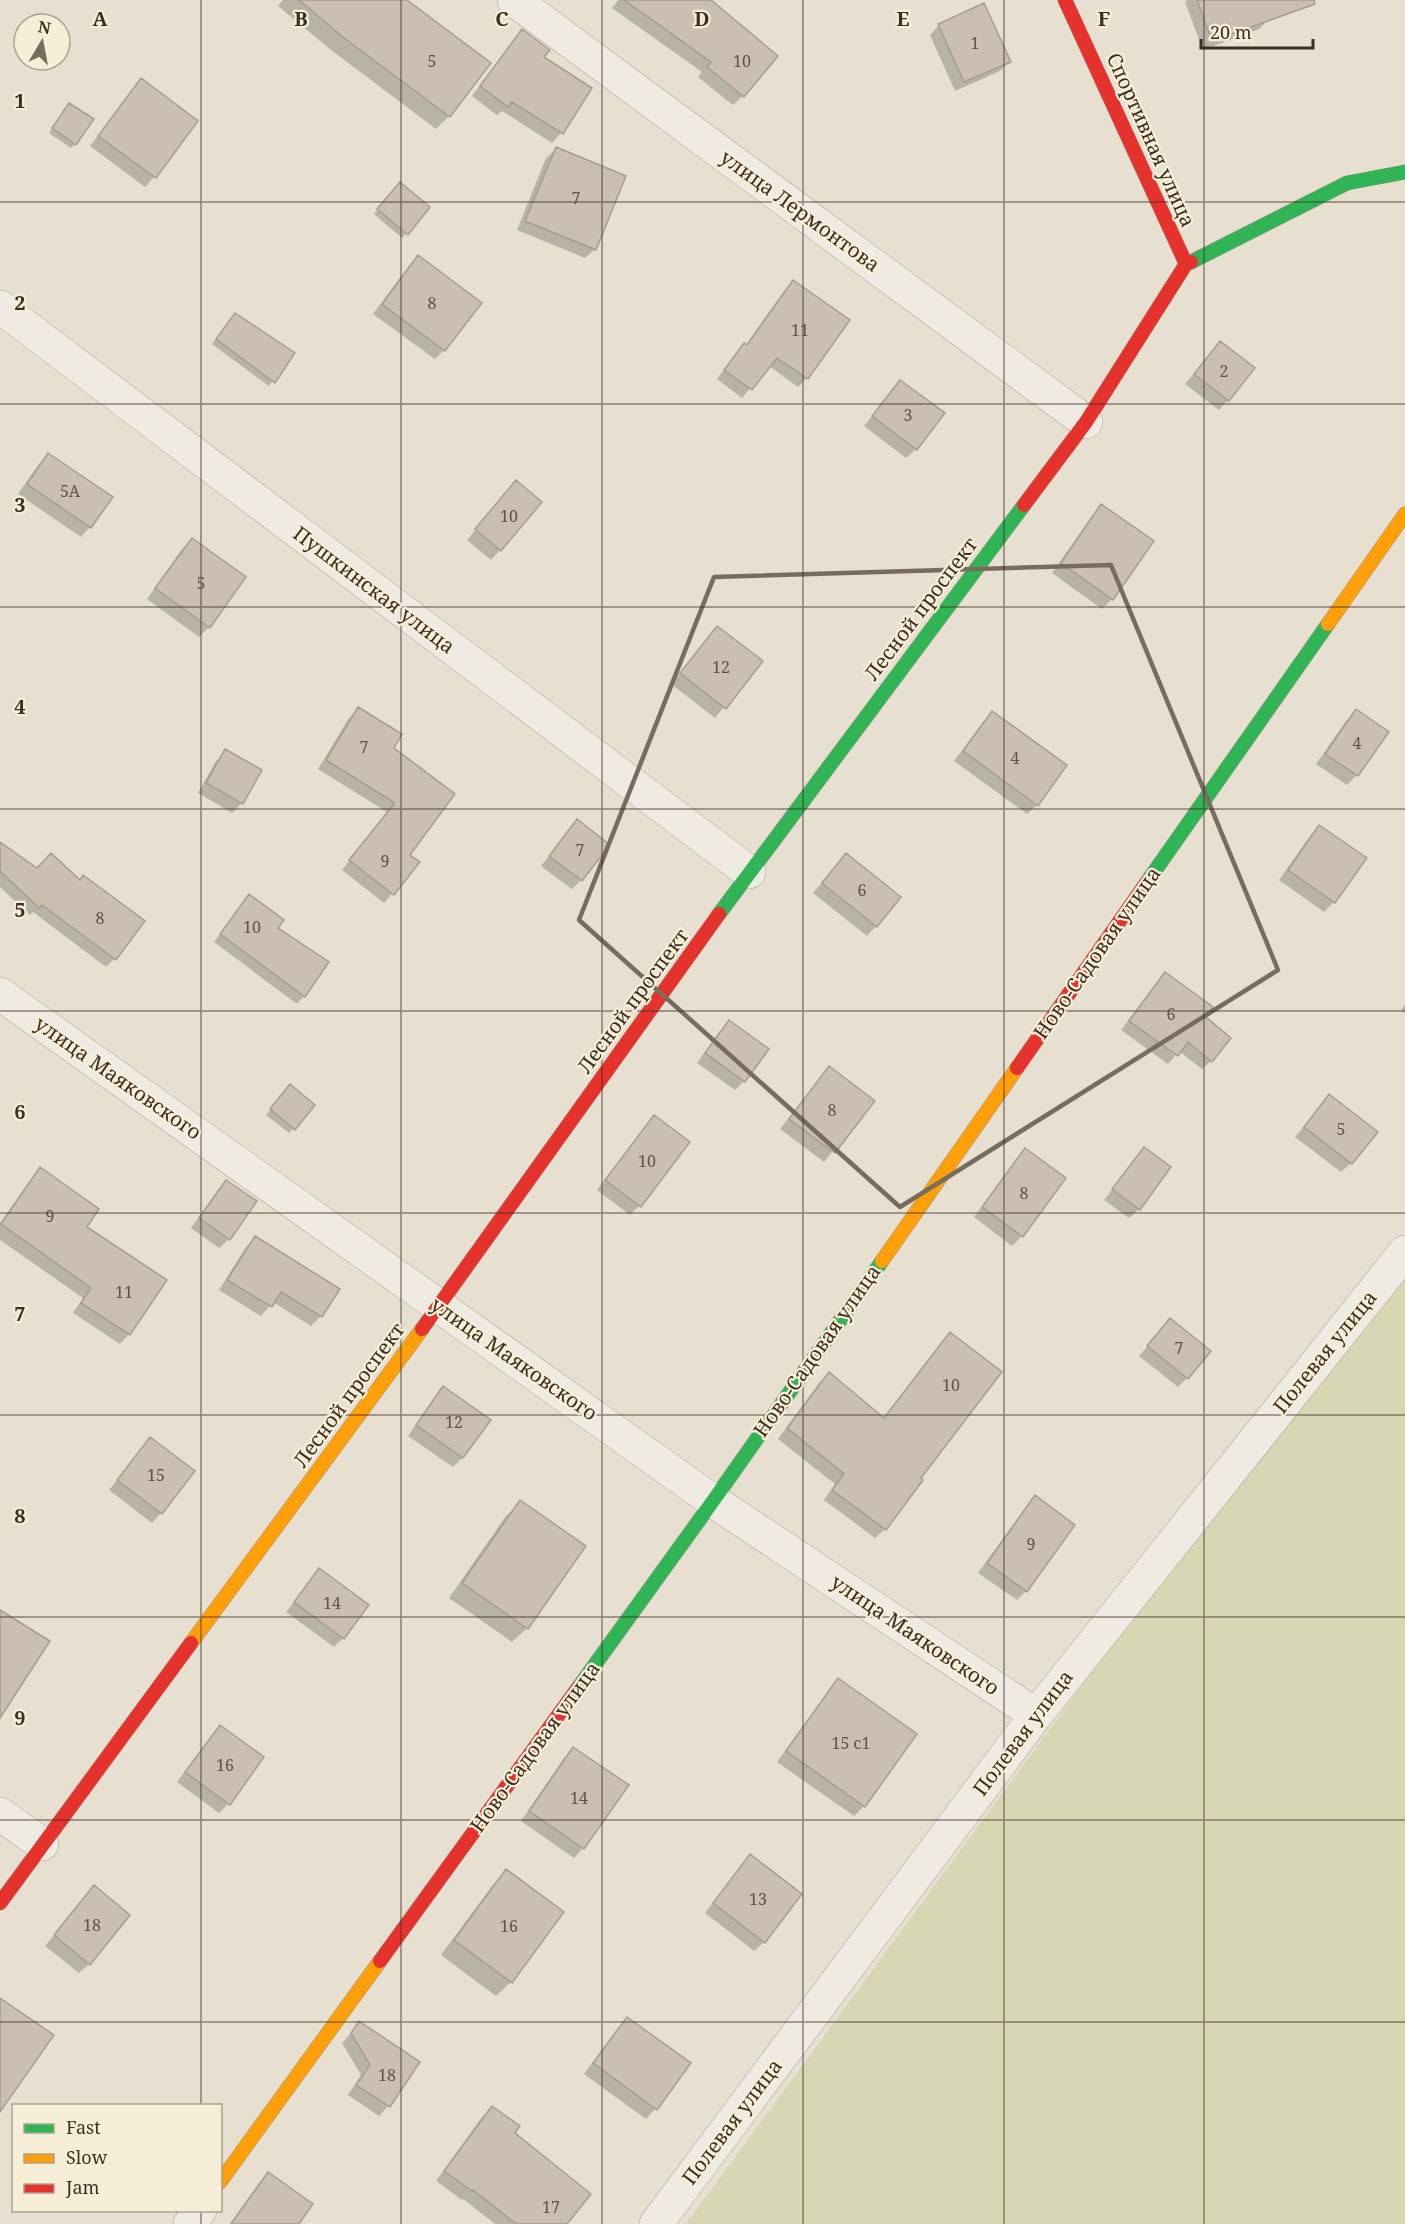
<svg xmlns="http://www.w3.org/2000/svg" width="1405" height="2224" viewBox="0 0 1405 2224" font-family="'Noto Serif',serif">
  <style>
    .green { fill: #d6d7b3 }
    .shadow { fill: #0003 }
    .building { fill: #cbbfb2; stroke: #a89c90; stroke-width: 1.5 }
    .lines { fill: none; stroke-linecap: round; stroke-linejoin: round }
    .street-casing { stroke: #ada599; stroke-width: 34 }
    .fast-casing { stroke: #9c958a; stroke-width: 15 }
    .slow-casing { stroke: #9c958a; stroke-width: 15 }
    .jam-casing { stroke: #9c958a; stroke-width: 15 }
    .street { stroke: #efebe3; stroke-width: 33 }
    .fast { stroke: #30b455; stroke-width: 14 }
    .slow { stroke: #ff9f0a; stroke-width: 14 }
    .jam { stroke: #e5322d; stroke-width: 14 }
    .marked { fill: none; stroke: #786c5e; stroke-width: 4.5; stroke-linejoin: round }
    .grid { fill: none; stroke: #3d2e20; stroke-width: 1.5; stroke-opacity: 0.55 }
    .labels { text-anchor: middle; stroke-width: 4.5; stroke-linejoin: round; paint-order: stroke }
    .number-label { font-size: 16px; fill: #605244 }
    .street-label { font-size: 20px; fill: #3d2e20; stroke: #f7eed8 }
    .grid-label { font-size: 20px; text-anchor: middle; font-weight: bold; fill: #3d2e20; stroke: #f7eed8; stroke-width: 4.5; stroke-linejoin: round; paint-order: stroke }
  </style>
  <rect width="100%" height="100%" fill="#e7e0d1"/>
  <path class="green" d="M1405,1245v979h-719z"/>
  <path class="shadow" d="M283,0h104l102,63 -40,53 -13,13 -105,-79 -53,-44z
    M618,0h90l35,96 -10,9 -35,-28 4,-5 -90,-64z
    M1187,0h75l7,19 -10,10 -56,21 -18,-48z
    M939,25l70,37 -9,9 -45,20 -25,-56z
    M522,31l20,27 48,30 -29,45 -9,10 -50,-32 -5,4 -25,-19 41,-55z
    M141,80l55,41 -42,56 -9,10 -55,-41 42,-56z
    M65,109l10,35 -4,4 -22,-15z
    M556,149l39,100 -10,9 -68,-28 29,-72z
    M395,188l33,19 -26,31 -28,-24z
    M418,257l26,93 -9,9 -62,-45 35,-47z
    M793,282l54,39 -40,57 -9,9 -29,-21 -27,32 -25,-19 19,-25 9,-8 39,-55z
    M231,319l62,34 -24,33 -57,-42z
    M1220,343l8,57 -9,10 -34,-26z
    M900,381l16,68 -10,9 -42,-32z
    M48,455l42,72 -9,10 -63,-43 21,-30z
    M516,482l-16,68 -9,10 -24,-20z
    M1101,506l11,93 -10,10 -50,-36 40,-57z
    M192,540l17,87 -10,10 -52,-38 35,-50z
    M717,628l44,34 -46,56 -44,-34z
    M358,709l34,39 16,107 10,8 -34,40 -42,-33 45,-58 -69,-43 31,-51z
    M1356,711l31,21 -30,43 -10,10 -31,-21 30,-43z
    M992,713l45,92 -10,9 -73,-53 29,-39z
    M226,751l16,52 -10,10 -34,-20 18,-32z
    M577,821l4,59 -9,9 -31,-23z
    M1319,827l46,31 -31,44 -10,10 -45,-32 31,-44z
    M0,844l114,115 -8,8 -73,-55 -3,3 -30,-28z
    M846,855l30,71 -9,10 -54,-43z
    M249,896l27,32 28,68 -7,8 -83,-62z
    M1165,974l39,43 7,44 -9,8 -23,-18 -11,13 -47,-34 36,-48z
    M1405,1004v9l-4,-3z
    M729,1022l15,59 -9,9 -38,-27 22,-31z
    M829,1068l44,33 -49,61 -44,-33z
    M286,1091l27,14 -24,28 -23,-18z
    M1329,1096l22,67 -10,9 -46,-35z
    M654,1117l-15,89 -9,9 -33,-25 48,-63z
    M1144,1149l-5,60 -10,9 -25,-18z
    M1026,1150l38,29 -42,57 -10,10 -38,-29 42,-57z
    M40,1169l44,58 45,107 -9,10 -47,-31 10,-15 -83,-58v-17l31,-44z
    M226,1182l3,57 -10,9 -28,-20 26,-37z
    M256,1238l82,51 -17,27 -10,10 -38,-24 -12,14 -42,-26 27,-43z
    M1170,1320l17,58 -9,9 -39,-31z
    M950,1334l-31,145 -34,50 -10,9 -51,-38 11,-16 -57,-45 41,-56 10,-9 54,45 57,-75z
    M444,1388l45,32 -27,38 -9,9 -45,-31 26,-38z
    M150,1439l11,74 -9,10 -43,-33z
    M1035,1497l-9,94 -9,9 -39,-27 48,-66z
    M521,1502l6,126 -15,14 -63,-44 57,-82z
    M319,1570l24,68 -9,9 -48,-35z
    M838,1680l77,54 -51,72 -10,10 -77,-54 52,-72z
    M220,1727l8,77 -9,9 -42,-31 34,-46z
    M573,1749l10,99 -9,10 -53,-37 43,-63z
    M750,1856l14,86 -10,9 -49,-38z
    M507,1871l4,111 -15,14 -55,-41 51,-69z
    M94,1887l-5,77 -10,9 -34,-27z
    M627,2019l62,44 -34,46 -9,10 -62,-45 34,-46z
    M360,2023l28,83 -9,10 -31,-21 13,-20 -19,-32z
    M492,2108l21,26 52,90h-70l-32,-25 -1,1 -26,-19 46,-64z
    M269,2174l28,50h-67l29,-41z"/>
  <path class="building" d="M299,0h108l84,63 -41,54 -106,-79z
    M624,0h87l67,56 -34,41 -37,-30 4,-5z
    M1197,0h117l1,4 -103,37z
    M984,3l27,59 -47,20 -26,-58z
    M522,29l28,21 -6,7 48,31 -29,46 -51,-32 -4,5 -28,-21z
    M141,78l57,43 -42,57 -58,-42z
    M69,103l25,16 -18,26 -24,-17z
    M556,147l70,29 -30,74 -71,-29z
    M400,182l30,25 -22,28 -31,-26z
    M418,255l64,48 -37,48 -63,-47z
    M793,280l57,40 -42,59 -31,-21 -25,32 -28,-20 20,-27 3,2z
    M235,313l60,40 -20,30 -59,-44z
    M1220,341l35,27 -26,33 -35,-27z
    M900,380l45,33 -28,37 -45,-34z
    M48,453l65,44 -22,31 -64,-44z
    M516,480l26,22 -41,49 -26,-22z
    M1101,504l53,37 -41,59 -52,-37z
    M192,538l54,39 -36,51 -55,-40z
    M717,626l46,35 -37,48 -46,-36z
    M358,707l44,27 -8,14 61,46 -45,61 10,7 -26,33 -45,-35 46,-57 -69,-43z
    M1356,709l33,23 -31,44 -33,-22z
    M992,711l75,54 -29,41 -75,-55z
    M225,749l37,21 -19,34 -37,-21z
    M577,819l33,26 -28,36 -33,-25z
    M1319,825l48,33 -32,45 -47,-33z
    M0,842l37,26 14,-15 29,27 3,-5 62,46 -29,39 -74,-55 -3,3 -39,-37z
    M846,853l55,44 -24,30 -55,-44z
    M249,894l35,26 -6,8 51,34 -24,35 -85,-63z
    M1165,972l48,35 -7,10 25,21 -19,24 -24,-20 -10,14 -49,-35z
    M729,1020l40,29 -24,33 -40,-29z
    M829,1066l46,35 -40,52 -46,-34z
    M290,1084l25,21 -20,25 -25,-21z
    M1329,1094l49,38 -26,32 -48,-37z
    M654,1115l36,27 -49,65 -36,-27z
    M1144,1147l27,20 -31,43 -28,-21z
    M1025,1148l41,30 -43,59 -41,-30z
    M40,1167l59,42 -12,18 80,53 -37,55 -49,-32 10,-15 -90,-64z
    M226,1180l31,21 -27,39 -31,-22z
    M255,1236l85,53 -18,28 -41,-25 -9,15 -45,-27z
    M1170,1318l41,33 -23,28 -41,-33z
    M950,1332l52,40 -81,106 2,2 -37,50 -54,-40 12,-16 -57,-46 42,-56 55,46z
    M443,1386l48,34 -28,38 -47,-33z
    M150,1437l45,34 -33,43 -45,-34z
    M1035,1495l40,30 -48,67 -40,-29z
    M520,1500l66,46 -58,83 -66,-46z
    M319,1568l50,37 -25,34 -50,-37z
    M0,1610l50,31 -50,77z
    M838,1678l79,56 -52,73 -79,-56z
    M220,1725l44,32 -34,48 -45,-33z
    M573,1747l56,38 -45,64 -55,-38z
    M750,1854l52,40 -37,49 -52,-40z
    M506,1869l58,43 -52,71 -58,-43z
    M94,1885l36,30 -40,50 -36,-30z
    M0,1998l54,37 -54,77z
    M627,2017l64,46 -34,47 -64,-47z
    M359,2021l61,41 -30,45 -34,-22 14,-20 -19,-32z
    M492,2106l28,20 -5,7 76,61 -24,30h-51l-43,-34 -1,1 -28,-20z
    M268,2172l45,32 -14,20h-68z"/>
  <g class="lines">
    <g class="street-casing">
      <path id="street" d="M514,0l572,422
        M0,307l749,565
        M0,994l713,507 323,214
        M0,1814l42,30
        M190,2224l10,-14
        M656,2224l380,-509 369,-463"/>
    </g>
    <g class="fast-casing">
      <path id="fast" d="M1191,262l156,-79 58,-11
        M1147,882l181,-258
        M719,914l305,-409
        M578,1688l135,-187 169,-240"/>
    </g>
    <g class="slow-casing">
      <path id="slow" d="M1328,624l77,-110
        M882,1261l135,-193
        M191,1643l231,-314
        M220,2182l160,-221"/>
    </g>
    <g class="jam-casing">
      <path id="jam" d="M1065,0l121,264
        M1024,505l62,-83 100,-158 5,-2
        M1017,1068l130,-186
        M422,1329l297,-415
        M0,1903l191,-260
        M380,1961l198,-273"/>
    </g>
    <use href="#street" class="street"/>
    <use href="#fast" class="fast"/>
    <use href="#slow" class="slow"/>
    <use href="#jam" class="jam"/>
  </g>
  <path class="marked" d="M1111,565l167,405 -378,237 -321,-287 135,-343z"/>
  <path class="grid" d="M201,0v2106M401,0v2224M602,0v2224M803,0v2224M1004,0v2224M1204,0v2224M0,202h1405M0,404h1405M0,607h1405M0,809h1405M0,1011h1405M0,1213h1405M0,1415h1405M0,1617h1405M0,1820h1405M0,2022h1405M201,2210v14"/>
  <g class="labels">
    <g class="number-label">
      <text x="975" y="49">1</text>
      <text x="432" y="67">5</text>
      <text x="742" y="67">10</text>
      <text x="576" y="204">7</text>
      <text x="432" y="309">8</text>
      <text x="800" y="336">11</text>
      <text x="1224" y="377">2</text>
      <text x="908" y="421">3</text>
      <text x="70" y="497">5А</text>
      <text x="509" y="522">10</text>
      <text x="201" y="589">5</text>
      <text x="721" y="673">12</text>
      <text x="1357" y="749">4</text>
      <text x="364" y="753">7</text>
      <text x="1015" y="764">4</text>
      <text x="580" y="856">7</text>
      <text x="385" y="867">9</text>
      <text x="862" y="896">6</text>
      <text x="100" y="924">8</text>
      <text x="252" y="933">10</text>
      <text x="1171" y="1020">6</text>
      <text x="832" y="1116">8</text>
      <text x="1341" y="1135">5</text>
      <text x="647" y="1167">10</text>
      <text x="1024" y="1199">8</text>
      <text x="50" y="1222">9</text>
      <text x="124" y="1298">11</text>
      <text x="1179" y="1354">7</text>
      <text x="951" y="1391">10</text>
      <text x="454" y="1428">12</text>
      <text x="156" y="1481">15</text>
      <text x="1031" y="1550">9</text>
      <text x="332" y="1609">14</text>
      <text x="851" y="1749">15 с1</text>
      <text x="225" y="1771">16</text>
      <text x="579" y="1804">14</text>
      <text x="758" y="1905">13</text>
      <text x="92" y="1931">18</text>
      <text x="509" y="1932">16</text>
      <text x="387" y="2081">18</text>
      <text x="551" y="2213">17</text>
    </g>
    <g class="street-label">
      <text transform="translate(1151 140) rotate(66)" y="7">Спортивная улица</text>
      <text transform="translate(800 211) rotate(36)" y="7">улица Лермонтова</text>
      <text transform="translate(374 590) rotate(37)" y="7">Пушкинская улица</text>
      <text transform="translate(921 609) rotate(-53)" y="7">Лесной проспект</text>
      <text transform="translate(1097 953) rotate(-55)" y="7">Ново-Садовая улица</text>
      <text transform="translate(633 1001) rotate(-54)" y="7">Лесной проспект</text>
      <text transform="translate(118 1078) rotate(35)" y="7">улица Маяковского</text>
      <text transform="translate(817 1351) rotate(-55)" y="7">Ново-Садовая улица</text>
      <text transform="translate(1325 1352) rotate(-51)" y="7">Полевая улица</text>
      <text transform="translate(514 1359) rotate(35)" y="7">улица Маяковского</text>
      <text transform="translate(349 1395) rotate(-54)" y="7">Лесной проспект</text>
      <text transform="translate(915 1635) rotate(34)" y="7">улица Маяковского</text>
      <text transform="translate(1023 1733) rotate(-53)" y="7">Полевая улица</text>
      <text transform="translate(535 1747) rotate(-54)" y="7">Ново-Садовая улица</text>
      <text transform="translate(732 2122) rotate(-53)" y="7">Полевая улица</text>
    </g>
  </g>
  <g class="grid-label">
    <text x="100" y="26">A</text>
    <text x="301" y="26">B</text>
    <text x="502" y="26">C</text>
    <text x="702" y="26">D</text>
    <text x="903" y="26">E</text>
    <text x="1104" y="26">F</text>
    <text x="20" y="108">1</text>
    <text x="20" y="310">2</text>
    <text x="20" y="512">3</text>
    <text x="20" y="714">4</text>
    <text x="20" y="917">5</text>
    <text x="20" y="1119">6</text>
    <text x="20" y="1321">7</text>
    <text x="20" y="1523">8</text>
    <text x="20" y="1725">9</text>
  </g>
  <rect x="12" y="2104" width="210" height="108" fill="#f7eed8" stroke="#ada18e" stroke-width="1.5"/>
  <rect x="24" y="2124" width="30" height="9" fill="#30b455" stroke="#ada18e" stroke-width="1.5"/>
  <text x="66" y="2134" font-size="18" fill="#3d2e20">Fast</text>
  <rect x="24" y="2154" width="30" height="9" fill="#ff9f0a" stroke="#ada18e" stroke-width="1.5"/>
  <text x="66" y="2164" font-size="18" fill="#3d2e20">Slow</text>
  <rect x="24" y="2184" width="30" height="9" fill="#e5322d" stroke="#ada18e" stroke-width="1.5"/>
  <text x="66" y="2194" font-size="18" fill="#3d2e20">Jam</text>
  <g transform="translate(42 42) rotate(10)"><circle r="28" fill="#f7eed8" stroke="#ada18e" stroke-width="1.5"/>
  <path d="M0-4.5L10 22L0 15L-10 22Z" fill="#786c5e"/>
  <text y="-9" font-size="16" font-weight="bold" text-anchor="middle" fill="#3d2e20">N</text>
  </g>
  <path d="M1201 39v9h112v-9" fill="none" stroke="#3d2e20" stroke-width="3"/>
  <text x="1210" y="39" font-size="18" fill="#3d2e20" stroke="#f7eed8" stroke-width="4.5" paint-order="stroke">20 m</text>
</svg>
